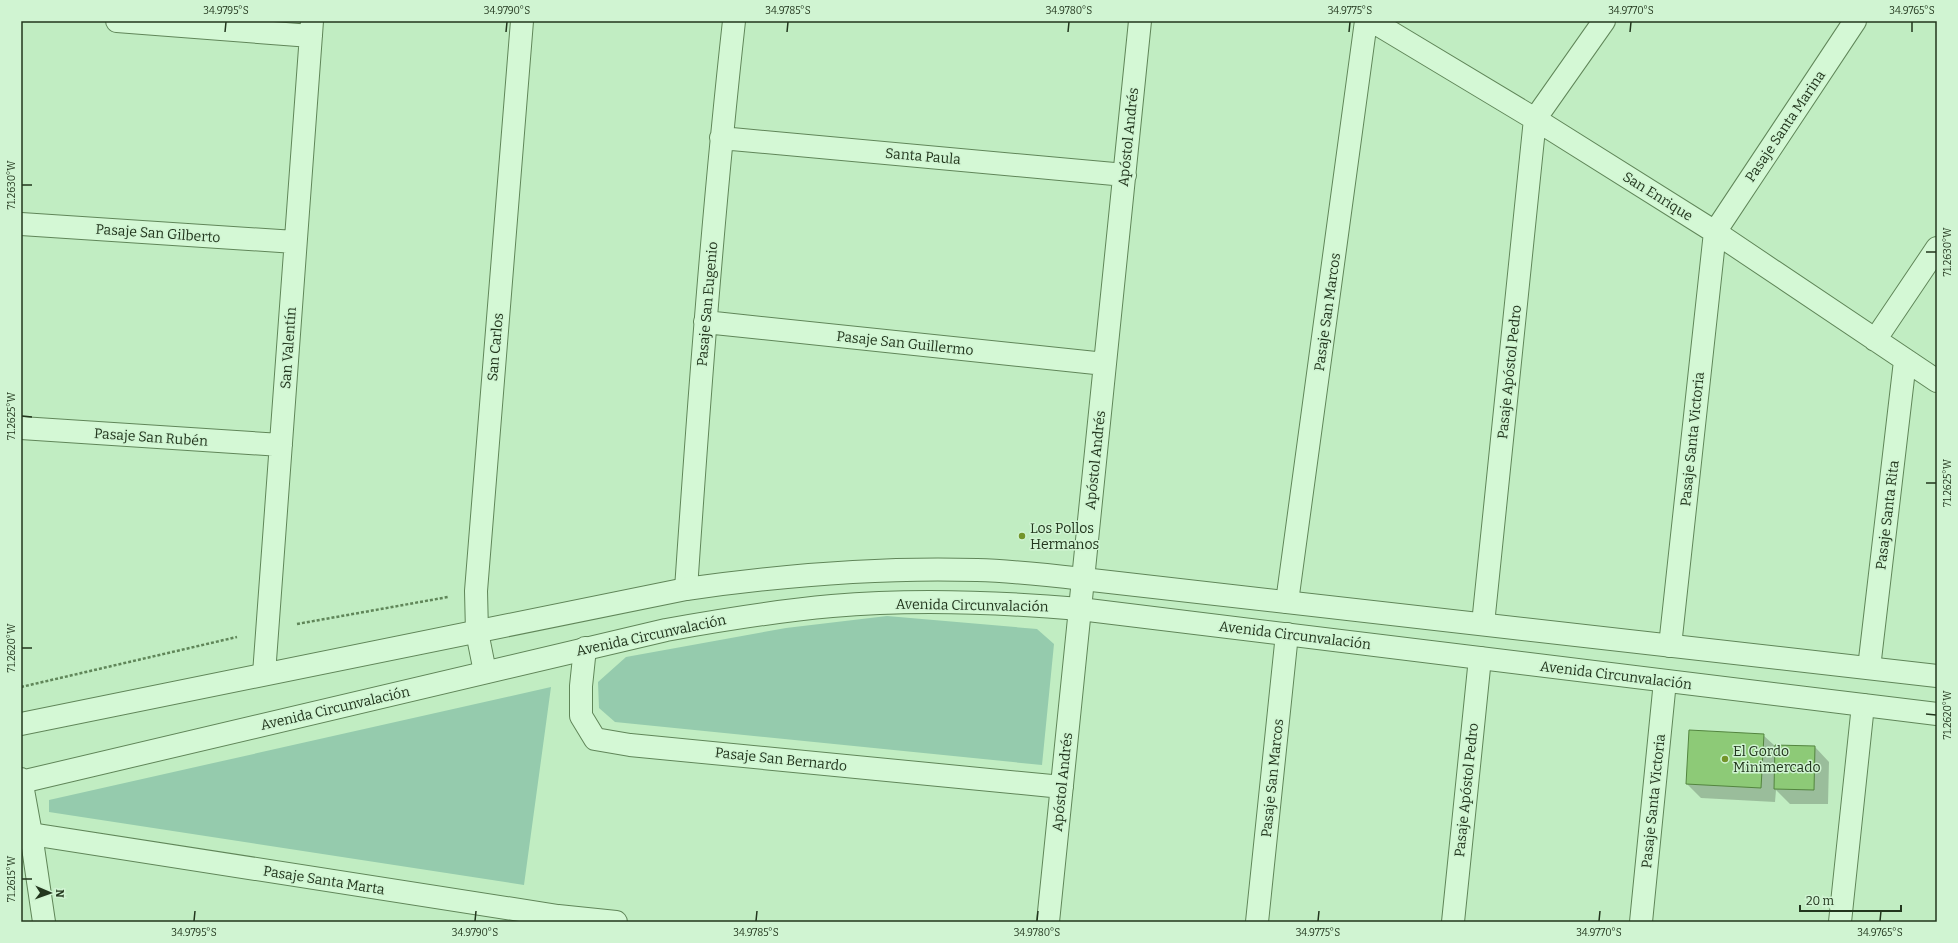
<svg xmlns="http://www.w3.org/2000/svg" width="1958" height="943" viewBox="0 0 1958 943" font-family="Bitter,serif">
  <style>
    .green { fill: #95cbad }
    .shadow { fill: #0003 }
    .building { fill: #8dca77; stroke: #53853f }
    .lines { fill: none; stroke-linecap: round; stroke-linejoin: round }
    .minor-casing { stroke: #608659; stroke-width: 24 }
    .tertiary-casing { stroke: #608659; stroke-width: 24 }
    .path { stroke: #608659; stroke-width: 2.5; stroke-dasharray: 3 2; stroke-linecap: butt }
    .minor { stroke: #d4f8d5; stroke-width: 22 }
    .tertiary { stroke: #d4f8d5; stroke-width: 22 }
    .ticks { fill: none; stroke: #22361d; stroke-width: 1.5 }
    .poi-dot { fill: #73942a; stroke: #d0f4d2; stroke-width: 1.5 }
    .labels { text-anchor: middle; stroke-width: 3; stroke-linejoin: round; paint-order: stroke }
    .street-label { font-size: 14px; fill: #22361d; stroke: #d0f4d2 }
    .poi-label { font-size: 14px; fill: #22361d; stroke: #d0f4d2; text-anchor: start }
    .neatline { fill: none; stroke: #22361d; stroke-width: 1.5 }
    .ticks-label { font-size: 10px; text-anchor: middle; fill: #22361d }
  </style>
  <rect width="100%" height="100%" fill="#c1edc2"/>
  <path class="green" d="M887,616l150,13 17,15 -12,121 -427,-43 -16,-14 -1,-26 28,-25 160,-29z
    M551,687l-27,198 -475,-73v-12z"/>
  <path class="shadow" d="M1763,735l12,11 40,1 14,15 -1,42h-38l-14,-14 -1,12 -74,-4 -14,-14z"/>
  <path class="building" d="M1689,730l75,4 -3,54 -75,-4z
    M1775,745l40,1 -1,44 -40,-1z"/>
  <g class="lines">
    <g class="minor-casing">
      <path id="minor" d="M117,21l194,15
        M1372,21l163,98 180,113 222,149
        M721,138l404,37
        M21,224l274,18
        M705,322l400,42
        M1875,340l62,-92
        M21,428l260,17
        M686,589c13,-190 27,-379 48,-568
        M1287,602l79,-581
        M1483,624l52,-505 69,-98
        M1670,646l45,-414 140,-211
        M585,648l-4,38v30l14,23 35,6 432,42
        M1869,668l36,-307
        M485,672l-8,-40 -1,-41 46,-570
        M264,674l48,-653
        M31,834l527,82 58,6
        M1048,922l92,-901
        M1257,922l30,-288
        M1453,922l27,-264
        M1641,922l24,-241
        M1840,922l23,-217"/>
    </g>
    <g class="tertiary-casing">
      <path id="tertiary" d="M21,724l665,-135c98,-14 193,-22 291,-19 35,1 71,5 106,9l854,97
        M21,779l10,55 13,88
        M21,782l645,-152c55,-10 110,-19 166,-24 82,-7 166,-4 248,3l857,105"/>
    </g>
    <path class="path" d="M297,624l151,-27
      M21,687l216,-50"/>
    <use href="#minor" class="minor"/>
    <use href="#tertiary" class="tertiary"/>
  </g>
  <path class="ticks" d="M225,32l1,-10M506,32l1,-10M787,32l1,-10M1068,32l1,-10M1349,32l1,-10M1630,32l1,-10M1912,32v-10M22,185h10M1926,252h10M22,416l10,1M1926,483h10M22,648h10M1926,714l10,1M22,879h10M194,921l1,-10M475,921l1,-10M756,921l1,-10M1037,921l1,-10M1318,921l1,-10M1599,921l1,-10M1880,921l1,-10"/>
  <g class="poi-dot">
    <circle cx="1022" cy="536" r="4"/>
    <circle cx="1725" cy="759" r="4"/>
  </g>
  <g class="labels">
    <g class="street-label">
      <text transform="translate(1785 126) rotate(-56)" y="5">Pasaje Santa Marina</text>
      <text transform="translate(1128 137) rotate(-84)" y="5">Apóstol Andrés</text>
      <text transform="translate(923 156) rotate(5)" y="5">Santa Paula</text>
      <text transform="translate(1658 196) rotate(32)" y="5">San Enrique</text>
      <text transform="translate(158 233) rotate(4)" y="5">Pasaje San Gilberto</text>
      <text transform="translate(707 304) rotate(-85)" y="5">Pasaje San Eugenio</text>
      <text transform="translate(1327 312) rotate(-82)" y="5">Pasaje San Marcos</text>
      <text transform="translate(905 343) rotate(6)" y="5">Pasaje San Guillermo</text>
      <text transform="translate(495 347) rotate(-85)" y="5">San Carlos</text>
      <text transform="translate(288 348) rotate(-86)" y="5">San Valentín</text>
      <text transform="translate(1509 372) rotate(-84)" y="5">Pasaje Apóstol Pedro</text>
      <text transform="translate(151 437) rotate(4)" y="5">Pasaje San Rubén</text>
      <text transform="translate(1692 439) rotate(-84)" y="5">Pasaje Santa Victoria</text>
      <text transform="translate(1095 460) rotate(-84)" y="5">Apóstol Andrés</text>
      <text transform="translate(1887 515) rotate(-83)" y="5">Pasaje Santa Rita</text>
      <text transform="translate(972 605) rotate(1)" y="5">Avenida Circunvalación</text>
      <text transform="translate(651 635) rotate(-12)" y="5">Avenida Circunvalación</text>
      <text transform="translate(1295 635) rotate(7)" y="5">Avenida Circunvalación</text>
      <text transform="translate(1616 675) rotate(7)" y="5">Avenida Circunvalación</text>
      <text transform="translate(335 708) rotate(-13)" y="5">Avenida Circunvalación</text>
      <text transform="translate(781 759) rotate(6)" y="5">Pasaje San Bernardo</text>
      <text transform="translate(1272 778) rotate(-84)" y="5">Pasaje San Marcos</text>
      <text transform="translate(1062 782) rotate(-84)" y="5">Apóstol Andrés</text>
      <text transform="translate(1466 790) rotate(-84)" y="5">Pasaje Apóstol Pedro</text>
      <text transform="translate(1653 801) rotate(-84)" y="5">Pasaje Santa Victoria</text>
      <text transform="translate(324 880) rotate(9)" y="5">Pasaje Santa Marta</text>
    </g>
    <g class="poi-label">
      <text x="1030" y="533">Los Pollos<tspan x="1030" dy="16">Hermanos</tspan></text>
      <text x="1733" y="756">El Gordo<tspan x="1733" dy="16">Minimercado</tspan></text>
    </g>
  </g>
  <rect width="1958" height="943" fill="none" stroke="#d0f4d2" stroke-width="44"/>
  <g transform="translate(50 893) rotate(92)" stroke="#d0f4d2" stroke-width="3" paint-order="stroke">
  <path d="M0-3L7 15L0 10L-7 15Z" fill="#22361d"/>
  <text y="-6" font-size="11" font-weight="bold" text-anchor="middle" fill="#22361d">N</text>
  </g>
  <path d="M1800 905v6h101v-6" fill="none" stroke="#22361d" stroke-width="2"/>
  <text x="1806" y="905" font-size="12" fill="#22361d" stroke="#d0f4d2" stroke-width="3" paint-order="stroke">20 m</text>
  <rect x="22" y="22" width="1914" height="899" class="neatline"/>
  <g class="ticks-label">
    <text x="226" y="14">34.9795°S</text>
    <text x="507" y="14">34.9790°S</text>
    <text x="788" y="14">34.9785°S</text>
    <text x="1069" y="14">34.9780°S</text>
    <text x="1350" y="14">34.9775°S</text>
    <text x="1631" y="14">34.9770°S</text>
    <text x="1912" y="14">34.9765°S</text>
    <text transform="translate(11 185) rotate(-90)" y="4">71.2630°W</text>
    <text transform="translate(1947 252) rotate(-90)" y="4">71.2630°W</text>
    <text transform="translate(11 416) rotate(-90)" y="4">71.2625°W</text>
    <text transform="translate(1947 483) rotate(-90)" y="4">71.2625°W</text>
    <text transform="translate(11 648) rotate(-90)" y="4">71.2620°W</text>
    <text transform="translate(1947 715) rotate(-90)" y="4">71.2620°W</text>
    <text transform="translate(11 879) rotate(-90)" y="4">71.2615°W</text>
    <text x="194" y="936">34.9795°S</text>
    <text x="475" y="936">34.9790°S</text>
    <text x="756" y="936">34.9785°S</text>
    <text x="1037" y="936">34.9780°S</text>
    <text x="1318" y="936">34.9775°S</text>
    <text x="1599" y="936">34.9770°S</text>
    <text x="1880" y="936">34.9765°S</text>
  </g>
</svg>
